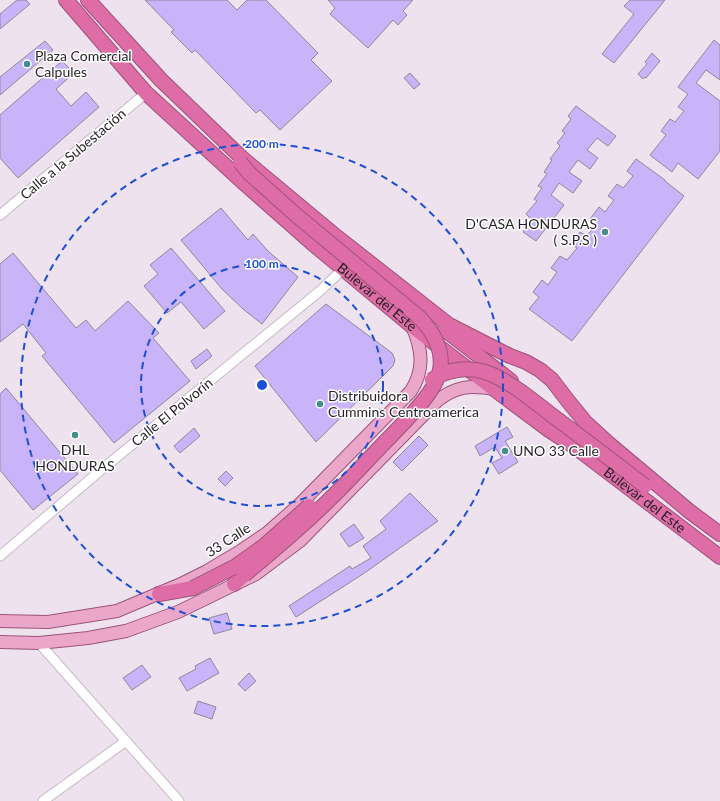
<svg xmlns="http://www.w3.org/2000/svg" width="720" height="801" viewBox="0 0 720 801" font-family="Lato,sans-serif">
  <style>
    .building { fill: #c9b4fa; stroke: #8d8997 }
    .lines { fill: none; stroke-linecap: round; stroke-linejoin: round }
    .minor-casing { stroke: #c6bac6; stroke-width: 11 }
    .major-casing { stroke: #9d5279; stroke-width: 14 }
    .highway-casing { stroke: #9d5279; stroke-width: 16 }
    .minor { stroke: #fff; stroke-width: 9 }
    .major { stroke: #eba7ca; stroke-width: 12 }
    .highway { stroke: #de6da7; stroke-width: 14 }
    .highway-bridge-casing { stroke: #9d5279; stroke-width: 16; stroke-linecap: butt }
    .highway-bridge { stroke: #de6da7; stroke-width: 14 }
    .ring { fill: none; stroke: #1d4ed8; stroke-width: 2; stroke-dasharray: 7 5 }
    .poi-dot { fill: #458d8c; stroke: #fff; stroke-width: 1.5 }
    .labels { text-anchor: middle; stroke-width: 3; stroke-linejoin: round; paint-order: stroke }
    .poi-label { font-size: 14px; fill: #241f24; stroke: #fff; text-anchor: start }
    .street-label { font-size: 14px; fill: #241f24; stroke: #fff }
    .centre { fill: #1d4ed8; stroke: #fff; stroke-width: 2 }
    .ring-label { font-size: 12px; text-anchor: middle; font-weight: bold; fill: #1d4ed8; stroke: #fff; stroke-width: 3; stroke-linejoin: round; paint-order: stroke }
  </style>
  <rect width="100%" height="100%" fill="#eee2ef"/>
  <path class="building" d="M17,0h9l4,4 -30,25v-15z
    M145,0h82l10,10 10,-10h19l52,53 -7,7 21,21 -52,49 -20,-20 -4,3 -61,-63 -3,3 -21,-21 3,-2z
    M328,0h85l-10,11 4,4 -9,10 -5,-5 -25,28 -38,-34 5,-6z
    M630,0h35l-51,63 -12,-9 32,-40 -10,-8z
    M714,40l6,5v35l-14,-10 -10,13 24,18v50l-22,28 -20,-16 -6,9 -22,-17 16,-20 -5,-4 9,-12 5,3 9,-11 -6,-4 10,-13 -10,-7z
    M45,41l8,9 -53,45v-18z
    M652,53l8,8 -14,17 -1,-1 -2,2 -5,-5 9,-10 -2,-2z
    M62,61l12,12 -18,16 15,17 15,-14 13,15 -81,71 -18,-20v-43z
    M410,73l10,11 -6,5 -10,-11z
    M576,106l40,30 -8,10 -11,-8 -10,12 11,8 -8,11 -12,-9 -9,12 13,9 -9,12 -14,-10 -8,12 13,10 -28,36 -13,-9 9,-12 -6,-6 11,-13 -3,-2 8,-11 -4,-2 9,-12 -3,-2 8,-12 -2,-1 10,-13 -3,-3 8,-10 -3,-2 9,-12 -3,-3z
    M636,159l29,21v1l19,15 -112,145 -43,-32 10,-12 -6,-5 9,-12 6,5 9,-13 -6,-4 9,-12 7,4 10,-12 -6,-4 9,-12 7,4 9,-12 -6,-5 9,-12 6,5 9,-12 -6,-4 9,-12 6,4 10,-12 -6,-5z
    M221,208l27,32 5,-6 15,17 30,26 -36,47 -19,-15 -21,-20 -41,-49z
    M171,248l54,63 -21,18 -23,-27 -14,11 -23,-27 14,-12 -8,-9z
    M13,253l63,75 10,-8 9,11 33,-30 31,32 -6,5 37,43 -76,62 -72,-87 4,-3 -23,-29 -23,18v-78z
    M326,304l66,49 3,7 -2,6 -77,76 -61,-76z
    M207,349l5,7 -16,13 -5,-8z
    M6,388l72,86 -45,36 -33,-40v-76z
    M507,427l6,10 -8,4 13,21 -19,12 -7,-11 10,-5 -7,-11 -15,9 -5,-10z
    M194,428l6,8 -20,17 -6,-7z
    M419,436l9,9 -26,26 -9,-9z
    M226,471l7,7 -8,8 -7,-7z
    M410,493l28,28 -75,53 -67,43 -7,-11 61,-40 2,3 19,-11 -8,-12 23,-17 -6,-8z
    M354,524l10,14 -15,9 -9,-13z
    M227,613l5,16 -18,5 -5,-16z
    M210,658l9,15 -32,18 -8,-13 17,-9 -1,-3z
    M142,665l9,12 -19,13 -9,-12z
    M249,673l7,8 -11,10 -7,-7z
    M198,701l18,6 -4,12 -18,-6z"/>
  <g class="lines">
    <g class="minor-casing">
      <path id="minor" d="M0,215l146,-122
        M0,556l101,-86 220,-180 23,-22
        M39,643l140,158
        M43,801l83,-60"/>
    </g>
    <g class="major-casing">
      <path id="major" d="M0,621l48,1 69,-11 64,-27 26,-13 32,-19 28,-19 33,-29 111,-113c14,-22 11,-42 1,-65
        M0,642l39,1 49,-5 38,-7 52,-19 78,-38 44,-33 137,-140c19,-15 33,-16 57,-12"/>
    </g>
    <g class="highway-casing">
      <g id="highway">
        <path id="s1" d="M66,0l80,93 97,89 69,61 100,83 82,63 55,41 26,17 145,110"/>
        <path d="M88,0l73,80 82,79 90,75 116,91 61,31 16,6 14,8 12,10 16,21 18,22 23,21 80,67 31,23"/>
        <path d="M445,330l66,51"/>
        <path d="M234,584l10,-9"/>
        <path d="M159,594l34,-6"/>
      </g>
    </g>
    <use href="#minor" class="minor"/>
    <use href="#major" class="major"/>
    <use href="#highway" class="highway"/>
    <g class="highway-bridge-casing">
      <path id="highway-bridge" d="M240,162l9,11 47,42 124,103c13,14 24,31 20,52 -4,22 -34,50 -50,67 -21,21 -40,43 -61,63 -27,27 -56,51 -85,75
        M432,380c14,-11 36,-13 53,-8 22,7 46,27 64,41 32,24 64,48 96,73
        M193,588l43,-22 28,-20 45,-40"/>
    </g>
    <use href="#highway-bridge" class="highway-bridge"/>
  </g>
  <g class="ring">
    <circle cx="262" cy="385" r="121"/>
    <circle cx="262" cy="385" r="241"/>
  </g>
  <g class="poi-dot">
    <circle cx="27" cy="64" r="4"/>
    <circle cx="605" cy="232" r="4"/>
    <circle cx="320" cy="404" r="4"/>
    <circle cx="75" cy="435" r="4"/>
    <circle cx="505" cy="451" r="4"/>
  </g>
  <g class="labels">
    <g class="poi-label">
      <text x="35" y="61">Plaza Comercial<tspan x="35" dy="16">Calpules</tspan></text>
      <text x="597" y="229" text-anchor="end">D'CASA HONDURAS<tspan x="597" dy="16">( S.P.S )</tspan></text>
      <text x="328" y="401">Distribuidora<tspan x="328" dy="16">Cummins Centroamerica</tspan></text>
      <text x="75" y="455" text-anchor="middle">DHL<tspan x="75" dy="16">HONDURAS</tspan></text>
      <text x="513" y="456">UNO 33 Calle</text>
    </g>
    <g class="street-label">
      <text transform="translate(73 154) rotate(-40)" y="5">Calle a la Subestación</text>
      <text dy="5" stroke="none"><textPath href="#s1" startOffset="431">Bulevar del Este</textPath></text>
      <text transform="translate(172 412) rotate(-39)" y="5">Calle El Polvorín</text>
      <text dy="5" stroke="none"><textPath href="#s1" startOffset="767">Bulevar del Este</textPath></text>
      <text transform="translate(228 540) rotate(-33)" y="5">33 Calle</text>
    </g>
  </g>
  <circle cx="262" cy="385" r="6" class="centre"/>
  <g class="ring-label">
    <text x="262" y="148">200 m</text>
    <text x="262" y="268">100 m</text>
  </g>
</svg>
